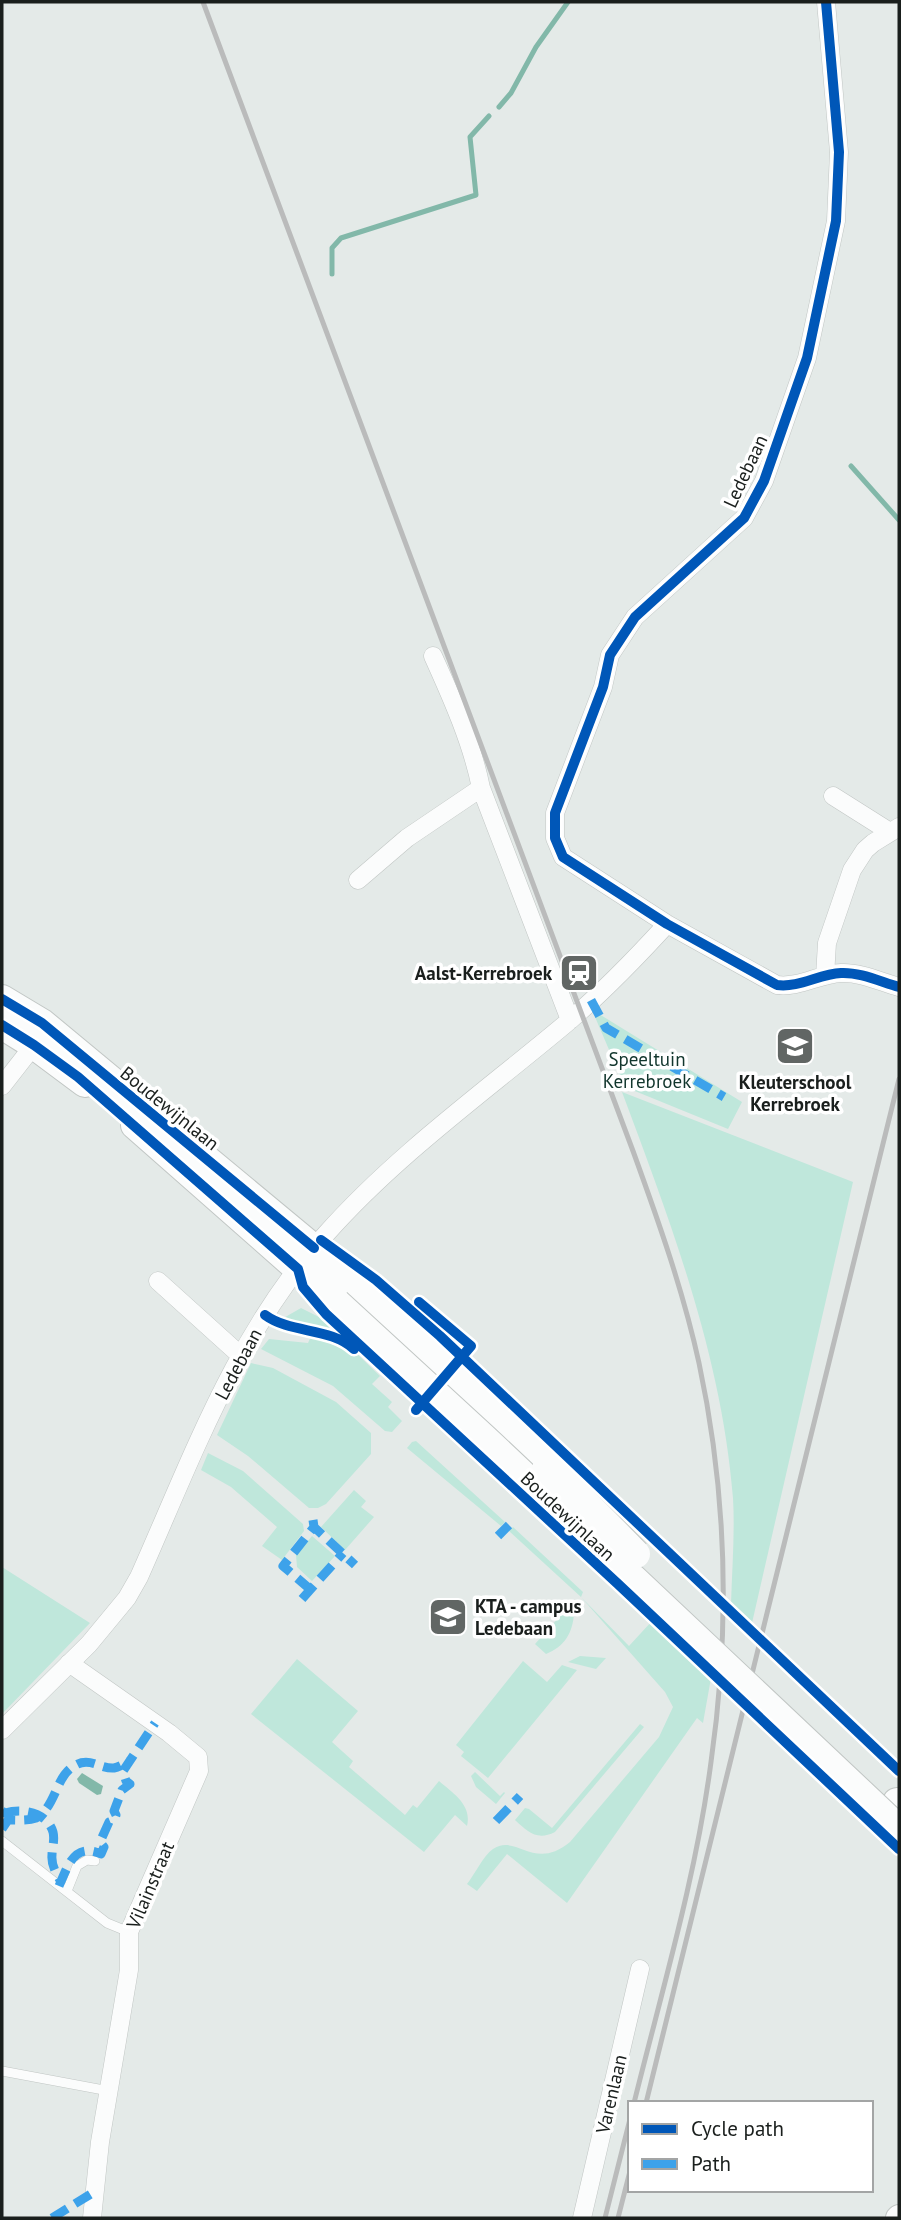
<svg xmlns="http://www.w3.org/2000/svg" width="901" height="2220" viewBox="0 0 901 2220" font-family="'PT Sans',sans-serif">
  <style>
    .green { fill: #bfe7db }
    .water { fill: #82b8a9 }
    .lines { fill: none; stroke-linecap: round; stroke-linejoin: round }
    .stream { stroke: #82b8a9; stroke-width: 5 }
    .lane-casing { stroke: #c1c6c4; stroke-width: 10 }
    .street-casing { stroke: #c1c6c4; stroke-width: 19 }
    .secondary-casing { stroke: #c1c6c4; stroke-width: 26 }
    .primary-casing { stroke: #c1c6c4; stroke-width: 30 }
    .lane { stroke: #fbfcfc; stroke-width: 9 }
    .street { stroke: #fbfcfc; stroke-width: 18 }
    .secondary { stroke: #fbfcfc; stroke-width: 24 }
    .primary { stroke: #fbfcfc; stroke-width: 28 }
    .rail { stroke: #babbbb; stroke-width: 5 }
    .primary-bridge-casing { stroke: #c1c6c4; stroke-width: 30; stroke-linecap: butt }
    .primary-bridge { stroke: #fbfcfc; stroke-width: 28 }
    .quiet { stroke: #3da2ea; stroke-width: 9; stroke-dasharray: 18 9; stroke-linecap: butt }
    .cycleway-casing { stroke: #fff; stroke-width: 15 }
    .cycleway { stroke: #0057b8; stroke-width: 10 }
    .labels { text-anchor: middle; stroke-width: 7; stroke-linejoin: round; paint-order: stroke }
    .street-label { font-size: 19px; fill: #1a1f1d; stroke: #fff }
    .poi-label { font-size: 19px; font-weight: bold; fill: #1a1f1d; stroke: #fff; text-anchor: end }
    .park-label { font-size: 19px; fill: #12362d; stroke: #fff }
  </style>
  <rect width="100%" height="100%" fill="#e4eae8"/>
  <path class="green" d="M599,1014l143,88 -14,27 -103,-42 -30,-70z
    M622,1092l231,90 -101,441 -21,-18c1,-36 4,-72 2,-107 -11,-141 -62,-275 -111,-406z
    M301,1308l18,9 61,59 -8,8 20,18 -4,5 14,14 -10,11 -7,-1 -52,-45 -72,-37 8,-10 39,4 4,-9 -14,-9 -18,-5z
    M251,1363l22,5 63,34 35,31v21l-45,50 -8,4h-9l-61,-52 -31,-21z
    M416,1441l89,81 -4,4 -94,-78 5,-6z
    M208,1453l35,18 60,53 1,7 -22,29 -20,-14 15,-19 -46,-40 -30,-17z
    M354,1490l12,11 -5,6 13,10 -29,33 -24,-23z
    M513,1527l70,65 -2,5 48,49 23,-25 59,57 -8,45 -6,-5 -130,185 -60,-49 -30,37 -10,-7c8,-10 16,-28 26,-35 23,-16 41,23 77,-7l89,-105 14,-30 -8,-15 -84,-95 -72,-66z
    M312,1536l23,20 -23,25 -15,-14 -1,-12z
    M2,1567l88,56 -88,91z
    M569,1606l5,7c-1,20 -10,34 -28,41l-11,-10z
    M580,1656l26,2 -10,11 -28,-7z
    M297,1659l61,52 -26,31 21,19 -4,6 56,48 8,-10 4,3 22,-27c15,13 33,24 28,45l-12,-11 -31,37 -173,-138z
    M523,1661l24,21 15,-17 15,5 -89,108 -27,-22 3,-4 -8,-7z
    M640,1724l4,3 -89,105c-18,9 -27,0 -40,-12l10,-12 4,1 23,19z
    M475,1772l25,24 4,-4 1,1 -9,11 -20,-17 -5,-11z"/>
  <path class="water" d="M82,1773l21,13 -2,8 -4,1 -18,-12 -2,-4z"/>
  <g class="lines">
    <path class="stream" d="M499,107l12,-14 25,-46 32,-45
      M332,274v-26l9,-10 135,-43 -6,-58 19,-21
      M851,466l48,54"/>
    <g class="lane-casing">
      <path id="lane" d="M2,1841l105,82 22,9
        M67,1891l10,-25 10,-6 8,1
        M2,2071l107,20"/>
    </g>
    <g class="street-casing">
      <path id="street" d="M826,2l13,150 -3,69 -29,137 -43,123 -20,37 -109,99 -25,38 -7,32 -48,126v25l8,19 104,67 110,61c22,3 42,-11 64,-12 19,-1 40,9 58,14
        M433,656c19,42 39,87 48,132l89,232
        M833,796l57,36
        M358,880l49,-42 74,-50
        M825,976l2,-33 25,-73 13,-20 8,-7 26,-16
        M2,1086l32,-41
        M158,1281l82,74
        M69,1663l100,70 29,24 1,14 -70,161v38l-29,172 -8,76
        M2,1730l87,-86 38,-46 12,-21c53,-119 98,-245 187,-343 71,-80 161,-144 243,-213 35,-30 67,-63 98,-97
        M582,2218l58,-249"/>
    </g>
    <g class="secondary-casing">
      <path id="secondary" d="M898,2218l1,-1"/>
    </g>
    <g class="primary-casing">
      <path id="primary" d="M2,999l40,24 305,253 200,188
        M2,1025l32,20 51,38
        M135,1125l202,178
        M897,1802l2,4"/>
    </g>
    <use href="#lane" class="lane"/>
    <use href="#street" class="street"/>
    <use href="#secondary" class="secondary"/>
    <use href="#primary" class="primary"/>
    <path class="rail" d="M203,2l430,1149c25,69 50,139 66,212 28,131 31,267 12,399 -15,115 -49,228 -77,341
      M646,2103l253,-1024
      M605,2218l25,-99
      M618,2218l12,-47"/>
    <g class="primary-bridge-casing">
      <path id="primary-bridge" d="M337,1303l148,136 414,390
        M547,1464l89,90"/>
    </g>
    <use href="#primary-bridge" class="primary-bridge"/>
    <path class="quiet" d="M591,1000l15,28 118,69
      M313,1520l1,7 41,38
      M498,1536l11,-11
      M311,1590l-28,-24 31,-39
      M302,1599l41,-46
      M2,1811l3,2c17,-5 42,-1 48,19 2,8 -1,16 -1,23 -1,10 4,18 9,27
      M496,1821l24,-25
      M2,1829l6,-9c8,0 20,1 28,-2 21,-12 19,-43 40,-53 14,-8 24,4 38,3 5,-1 10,-4 15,-7
      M59,1886c9,-20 15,-44 42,-32l3,-7 -4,-5 9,-20 5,-2 2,-5 -2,-4 8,-21 8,-6 -4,-3 -3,-10 32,-48
      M52,2218l42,-26"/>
    <g class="cycleway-casing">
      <path id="cycleway" d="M826,2l13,150 -3,69 -29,137 -43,123 -20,37 -109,99 -25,38 -7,32 -48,126v25l8,19 104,67 110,61c22,3 42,-11 64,-12 19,-1 40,9 58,14
        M2,999l40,24 272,225
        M2,1025l32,20 44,32 220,192 5,18 23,27 292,270 281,265
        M321,1240l55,40 64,56 459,435
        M265,1315c26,19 65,12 89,34
        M416,1410l55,-64 -52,-44"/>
    </g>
    <use href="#cycleway" class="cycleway"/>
  </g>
  <defs>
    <g id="station-square" transform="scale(2.0125)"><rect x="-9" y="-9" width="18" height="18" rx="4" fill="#616664" stroke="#fff"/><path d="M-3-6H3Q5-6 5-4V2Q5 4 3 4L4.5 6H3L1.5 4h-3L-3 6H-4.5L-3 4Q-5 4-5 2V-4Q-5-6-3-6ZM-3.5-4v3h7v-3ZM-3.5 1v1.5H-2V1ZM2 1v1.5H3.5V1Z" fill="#fff"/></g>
    <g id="school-square" transform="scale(2.0125)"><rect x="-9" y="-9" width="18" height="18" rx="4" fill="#616664" stroke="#fff"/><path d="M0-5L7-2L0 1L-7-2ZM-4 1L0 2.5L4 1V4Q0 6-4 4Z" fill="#fff"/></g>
  </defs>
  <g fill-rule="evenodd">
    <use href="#station-square" x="579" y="973"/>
    <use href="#school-square" x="795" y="1046"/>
    <use href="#school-square" x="448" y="1617"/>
  </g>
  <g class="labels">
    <g class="street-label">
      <text transform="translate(745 471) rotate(-65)" y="7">Ledebaan</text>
      <text transform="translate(170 1108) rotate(39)" y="7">Boudewijnlaan</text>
      <text transform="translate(238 1364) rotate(-62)" y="7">Ledebaan</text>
      <text transform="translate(568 1516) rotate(43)" y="7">Boudewijnlaan</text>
      <text transform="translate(150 1885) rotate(-67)" y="7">Vilainstraat</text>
      <text transform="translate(611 2094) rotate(-77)" y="7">Varenlaan</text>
    </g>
    <g class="poi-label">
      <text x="552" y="980">Aalst-Kerrebroek</text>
      <text x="795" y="1089" text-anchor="middle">Kleuterschool<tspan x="795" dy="22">Kerrebroek</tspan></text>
      <text x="475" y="1613" text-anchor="start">KTA - campus<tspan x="475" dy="22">Ledebaan</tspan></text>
    </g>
    <g class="park-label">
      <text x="647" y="1066">Speeltuin<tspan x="647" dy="22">Kerrebroek</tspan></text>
    </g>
  </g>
  <rect width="901" height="2220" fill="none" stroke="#1a1f1d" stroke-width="7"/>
  <rect x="628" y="2101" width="245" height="91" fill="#ffffff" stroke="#a3a5a5" stroke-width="2"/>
  <rect x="642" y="2124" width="35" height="10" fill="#0057b8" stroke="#a3a5a5" stroke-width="2"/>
  <text x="691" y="2136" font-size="21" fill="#1a1f1d">Cycle path</text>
  <rect x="642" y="2159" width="35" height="10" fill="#3da2ea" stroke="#a3a5a5" stroke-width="2"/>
  <text x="691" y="2171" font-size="21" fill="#1a1f1d">Path</text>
</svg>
